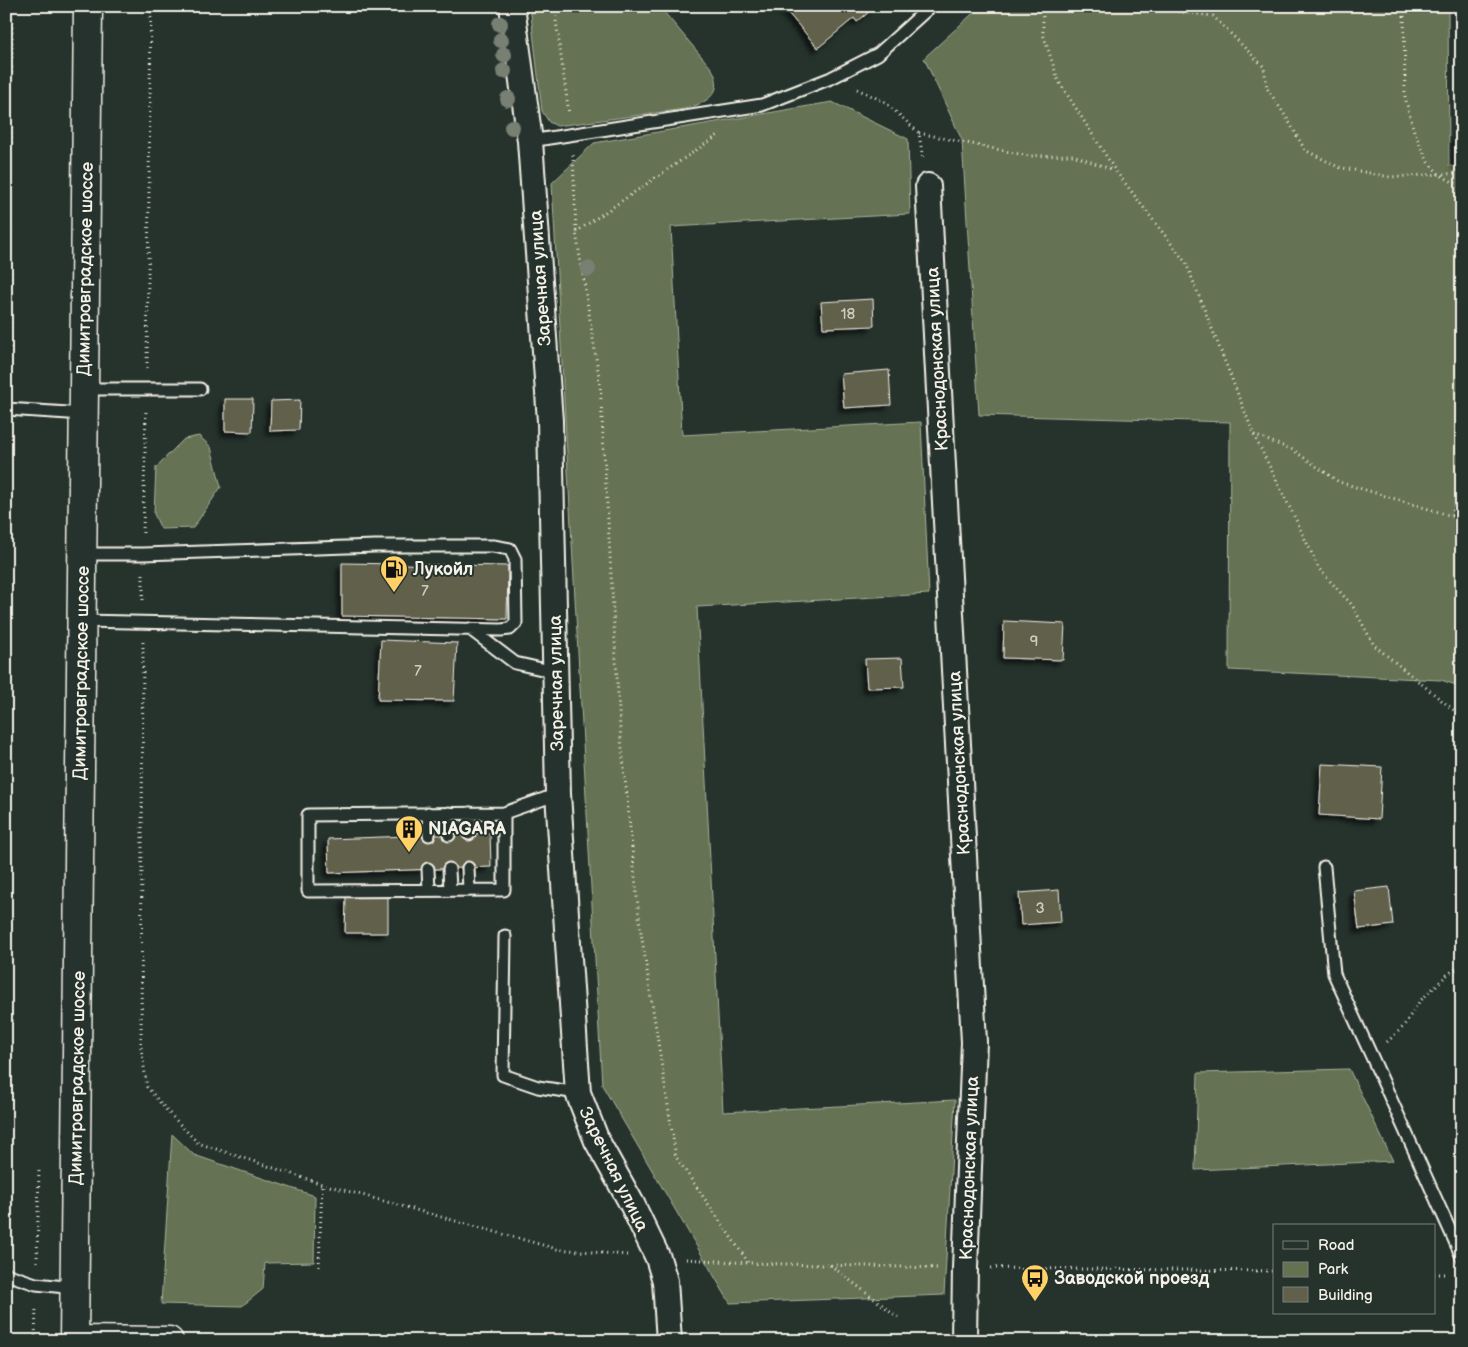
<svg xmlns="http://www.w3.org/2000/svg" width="1468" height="1347" viewBox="0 0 1468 1347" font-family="'Balsamiq Sans',sans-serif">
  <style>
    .green { fill: #657252; stroke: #acb29d }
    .building { fill: #61604b; stroke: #f4f1e8; filter: url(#shadow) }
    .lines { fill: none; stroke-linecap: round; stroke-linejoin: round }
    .lane-casing { stroke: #f4f1e8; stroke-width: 15 }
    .street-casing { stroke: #f4f1e8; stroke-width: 28 }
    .secondary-casing { stroke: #f4f1e8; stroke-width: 31 }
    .primary-casing { stroke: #f4f1e8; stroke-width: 31 }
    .path { stroke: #f4f1e8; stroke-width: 3; stroke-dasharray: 1 4; stroke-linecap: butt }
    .lane { stroke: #26332d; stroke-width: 11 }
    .street { stroke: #26332d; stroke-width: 24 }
    .secondary { stroke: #26332d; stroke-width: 28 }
    .primary { stroke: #26332d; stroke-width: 28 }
    .tree { fill: #787f73 }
    .labels { text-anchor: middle; stroke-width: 4; stroke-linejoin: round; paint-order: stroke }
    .number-label { font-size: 15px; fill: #cfcdc1 }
    .street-label { font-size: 18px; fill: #f4f1e8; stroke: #26332d }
    .poi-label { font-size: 18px; font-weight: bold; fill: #f4f1e8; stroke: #26332d; text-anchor: start }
  </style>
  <defs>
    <filter id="shadow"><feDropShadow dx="-4.5" dy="4.5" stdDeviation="2.5" flood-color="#0009"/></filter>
  </defs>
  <rect width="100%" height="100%" fill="#26332d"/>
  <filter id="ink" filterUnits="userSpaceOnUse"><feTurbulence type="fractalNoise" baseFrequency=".02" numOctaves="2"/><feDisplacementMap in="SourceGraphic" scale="10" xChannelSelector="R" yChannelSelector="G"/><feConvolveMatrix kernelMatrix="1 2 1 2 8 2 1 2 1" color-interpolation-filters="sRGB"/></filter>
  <g filter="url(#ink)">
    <path class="green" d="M530,6h129l53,63c14,25 -7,34 -27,40l-128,17 -8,-4 -7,-11z
      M981,6h467l1,160 13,1v520l-21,-7 -212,-10 1,-248 -251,-7 -17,-275 -38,-82z
      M832,102l76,37 2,75 -239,13 11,208 239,-13 8,172 -232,13 26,505 232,-12 -11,195 -214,8 -128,-218 -50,-902 42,-40z
      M199,436l12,11 10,40 -28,41 -32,1 -7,-15 2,-47 28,-28z
      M1349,1069l44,92 -198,9 3,-97z
      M172,1134l22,21 121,41 -1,66 -49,1 -2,26 -21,17 -81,-2z"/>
    <path class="building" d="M782,6h94l-19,16 -3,-4 -36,30z
      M1457,136h5v29h-5z
      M873,299l1,27 -51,2 -2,-26z
      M889,370l2,35 -47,3 -3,-34z
      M225,399h28l-1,33 -27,-1z
      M300,400l-1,30 -29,1 1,-30z
      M342,563l166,3 -1,53 -165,-3z
      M1004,621l61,3 -2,36 -60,-2z
      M381,640l76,3 -3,58 -76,-1z
      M902,658l2,29 -37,1 -2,-29z
      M1322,764l60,3 -3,52 -60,-4z
      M490,833l1,34 -162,6 -1,-34z
      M1389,887l4,38 -34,4 -5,-38z
      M1059,890l2,32 -40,3 -2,-32z
      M346,897h42v36h-43z"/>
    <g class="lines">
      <g class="lane-casing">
        <path id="lane" d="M530,141l232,-36 69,-27 47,-24 53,-48
          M84,389h116
          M6,409l78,5
          M82,621l419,9 9,-1 6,-6 -1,-64 -5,-10 -17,-3h-118l-232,8h-61
          M470,629l45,34 40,9
          M428,813l1,22
          M449,813v22
          M504,813v77l-196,1v-76z
          M504,813l54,-19
          M469,834l1,-21
          M1324,867l10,107 38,83 90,200
          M468,868l1,22
          M428,869l1,21
          M449,869l1,21
          M505,936l-2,139 35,12 40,6
          M6,1274l30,10 39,4"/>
      </g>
      <g class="street-casing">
        <path id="street" d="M512,6l18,135 20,280 8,373 20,299 19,48 35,63 26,54 7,23 4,60
          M928,186l46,856 -9,226 -1,73"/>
      </g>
      <g class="secondary-casing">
        <path id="secondary" d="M74,1340l95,1"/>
      </g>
      <g class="primary-casing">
        <path id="primary" d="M74,1341l14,-1335"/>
      </g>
      <path class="path" d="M554,6l15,108
        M1043,6v28l15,46 57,90 71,93 68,172 43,87 22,47 33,36 22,40 88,72
        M1159,6l7,4 47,6 51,51 3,21 21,32 17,30 33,17 52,10 72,-4
        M1404,6l1,91 9,34 14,31 12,13 22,12
        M857,89l28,13 34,31 4,27
        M919,133l110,23 44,-1 40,15
        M573,155l3,77 24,151 20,346 20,197 36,231 72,105
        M576,232l144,-98
        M147,368l4,-362
        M10,388l2,-382
        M1254,435l39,15 46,32 123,37
        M1452,516l10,-41
        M143,533l3,-124
        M143,574v29
        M143,642l-2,405 6,40 22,26 29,30 124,41 235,65 70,6
        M1387,1042l16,-15 16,-25 30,-29 13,-7
        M686,1259l62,4 191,5
        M37,1262l2,-94
        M830,1265l68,52
        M319,1267l3,-83
        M991,1268l283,3
        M1434,1274h15
        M35,1341l1,-35"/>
      <use href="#lane" class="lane"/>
      <use href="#street" class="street"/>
      <use href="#secondary" class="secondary"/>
      <use href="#primary" class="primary"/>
    </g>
    <g class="tree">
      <circle cx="500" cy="24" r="8"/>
      <circle cx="501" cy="40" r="8"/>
      <circle cx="504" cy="55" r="8"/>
      <circle cx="504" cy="71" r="8"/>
      <circle cx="508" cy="99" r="8"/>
      <circle cx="512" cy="127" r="8"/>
      <circle cx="588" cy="269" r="8"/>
    </g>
  </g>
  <defs>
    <g id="fuel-pin" transform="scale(1.4375)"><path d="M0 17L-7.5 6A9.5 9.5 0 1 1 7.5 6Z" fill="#ffd166" stroke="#26332d"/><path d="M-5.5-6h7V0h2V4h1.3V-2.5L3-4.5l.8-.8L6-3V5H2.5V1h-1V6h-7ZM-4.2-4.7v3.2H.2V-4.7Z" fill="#111"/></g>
    <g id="building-pin" transform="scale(1.4375)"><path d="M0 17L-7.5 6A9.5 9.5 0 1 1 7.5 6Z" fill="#ffd166" stroke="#26332d"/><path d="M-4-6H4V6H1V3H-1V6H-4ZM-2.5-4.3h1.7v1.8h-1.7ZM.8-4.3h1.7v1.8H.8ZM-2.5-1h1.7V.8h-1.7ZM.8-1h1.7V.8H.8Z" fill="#111"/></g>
    <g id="bus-pin" transform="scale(1.4375)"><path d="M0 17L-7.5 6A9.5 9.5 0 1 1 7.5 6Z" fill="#ffd166" stroke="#26332d"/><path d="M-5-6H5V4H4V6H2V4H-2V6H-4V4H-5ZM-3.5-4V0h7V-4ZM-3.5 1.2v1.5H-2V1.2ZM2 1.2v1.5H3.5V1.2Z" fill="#111"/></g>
  </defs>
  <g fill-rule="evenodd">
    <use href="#fuel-pin" x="394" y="569"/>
    <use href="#building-pin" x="409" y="829"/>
    <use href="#bus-pin" x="1035" y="1278"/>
  </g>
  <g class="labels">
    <g class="number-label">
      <text x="848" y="319">18</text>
      <text x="425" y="596">7</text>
      <text x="1034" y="646">9</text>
      <text x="418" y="676">7</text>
      <text x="1040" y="913">3</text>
    </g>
    <g class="street-label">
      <text transform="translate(85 269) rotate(-89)" y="6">Димитровградское шоссе</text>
      <text transform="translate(540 278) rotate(-94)" y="6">Заречная улица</text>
      <text transform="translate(937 359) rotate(-93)" y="6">Краснодонская улица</text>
      <text transform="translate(81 673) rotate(-89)" y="6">Димитровградское шоссе</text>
      <text transform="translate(556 683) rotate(-91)" y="6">Заречная улица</text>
      <text transform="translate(959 763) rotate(-93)" y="6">Краснодонская улица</text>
      <text transform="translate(77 1078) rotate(-89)" y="6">Димитровградское шоссе</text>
      <text transform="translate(969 1168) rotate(-88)" y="6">Краснодонская улица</text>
      <text transform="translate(614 1169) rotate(64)" y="6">Заречная улица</text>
    </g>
    <g class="poi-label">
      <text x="413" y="575">Лукойл</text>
      <text x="428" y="835">NIAGARA</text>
      <text x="1054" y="1284">Заводской проезд</text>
    </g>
  </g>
  <rect width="1468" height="1347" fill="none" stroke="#26332d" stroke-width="25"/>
  <rect x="12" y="12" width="1443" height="1322" fill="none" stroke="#f4f1e8" stroke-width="2" filter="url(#ink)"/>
  <rect x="1273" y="1224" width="162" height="90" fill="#26332d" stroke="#787f78"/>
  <rect x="1283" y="1241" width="25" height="8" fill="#26332d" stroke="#787f78"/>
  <text x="1318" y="1250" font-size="15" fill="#f4f1e8">Road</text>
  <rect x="1283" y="1262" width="25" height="15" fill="#657252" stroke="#787f78"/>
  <text x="1318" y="1274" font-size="15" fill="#f4f1e8">Park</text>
  <rect x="1283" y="1287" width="25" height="15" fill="#61604b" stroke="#787f78"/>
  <text x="1318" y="1300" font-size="15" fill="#f4f1e8">Building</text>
</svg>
